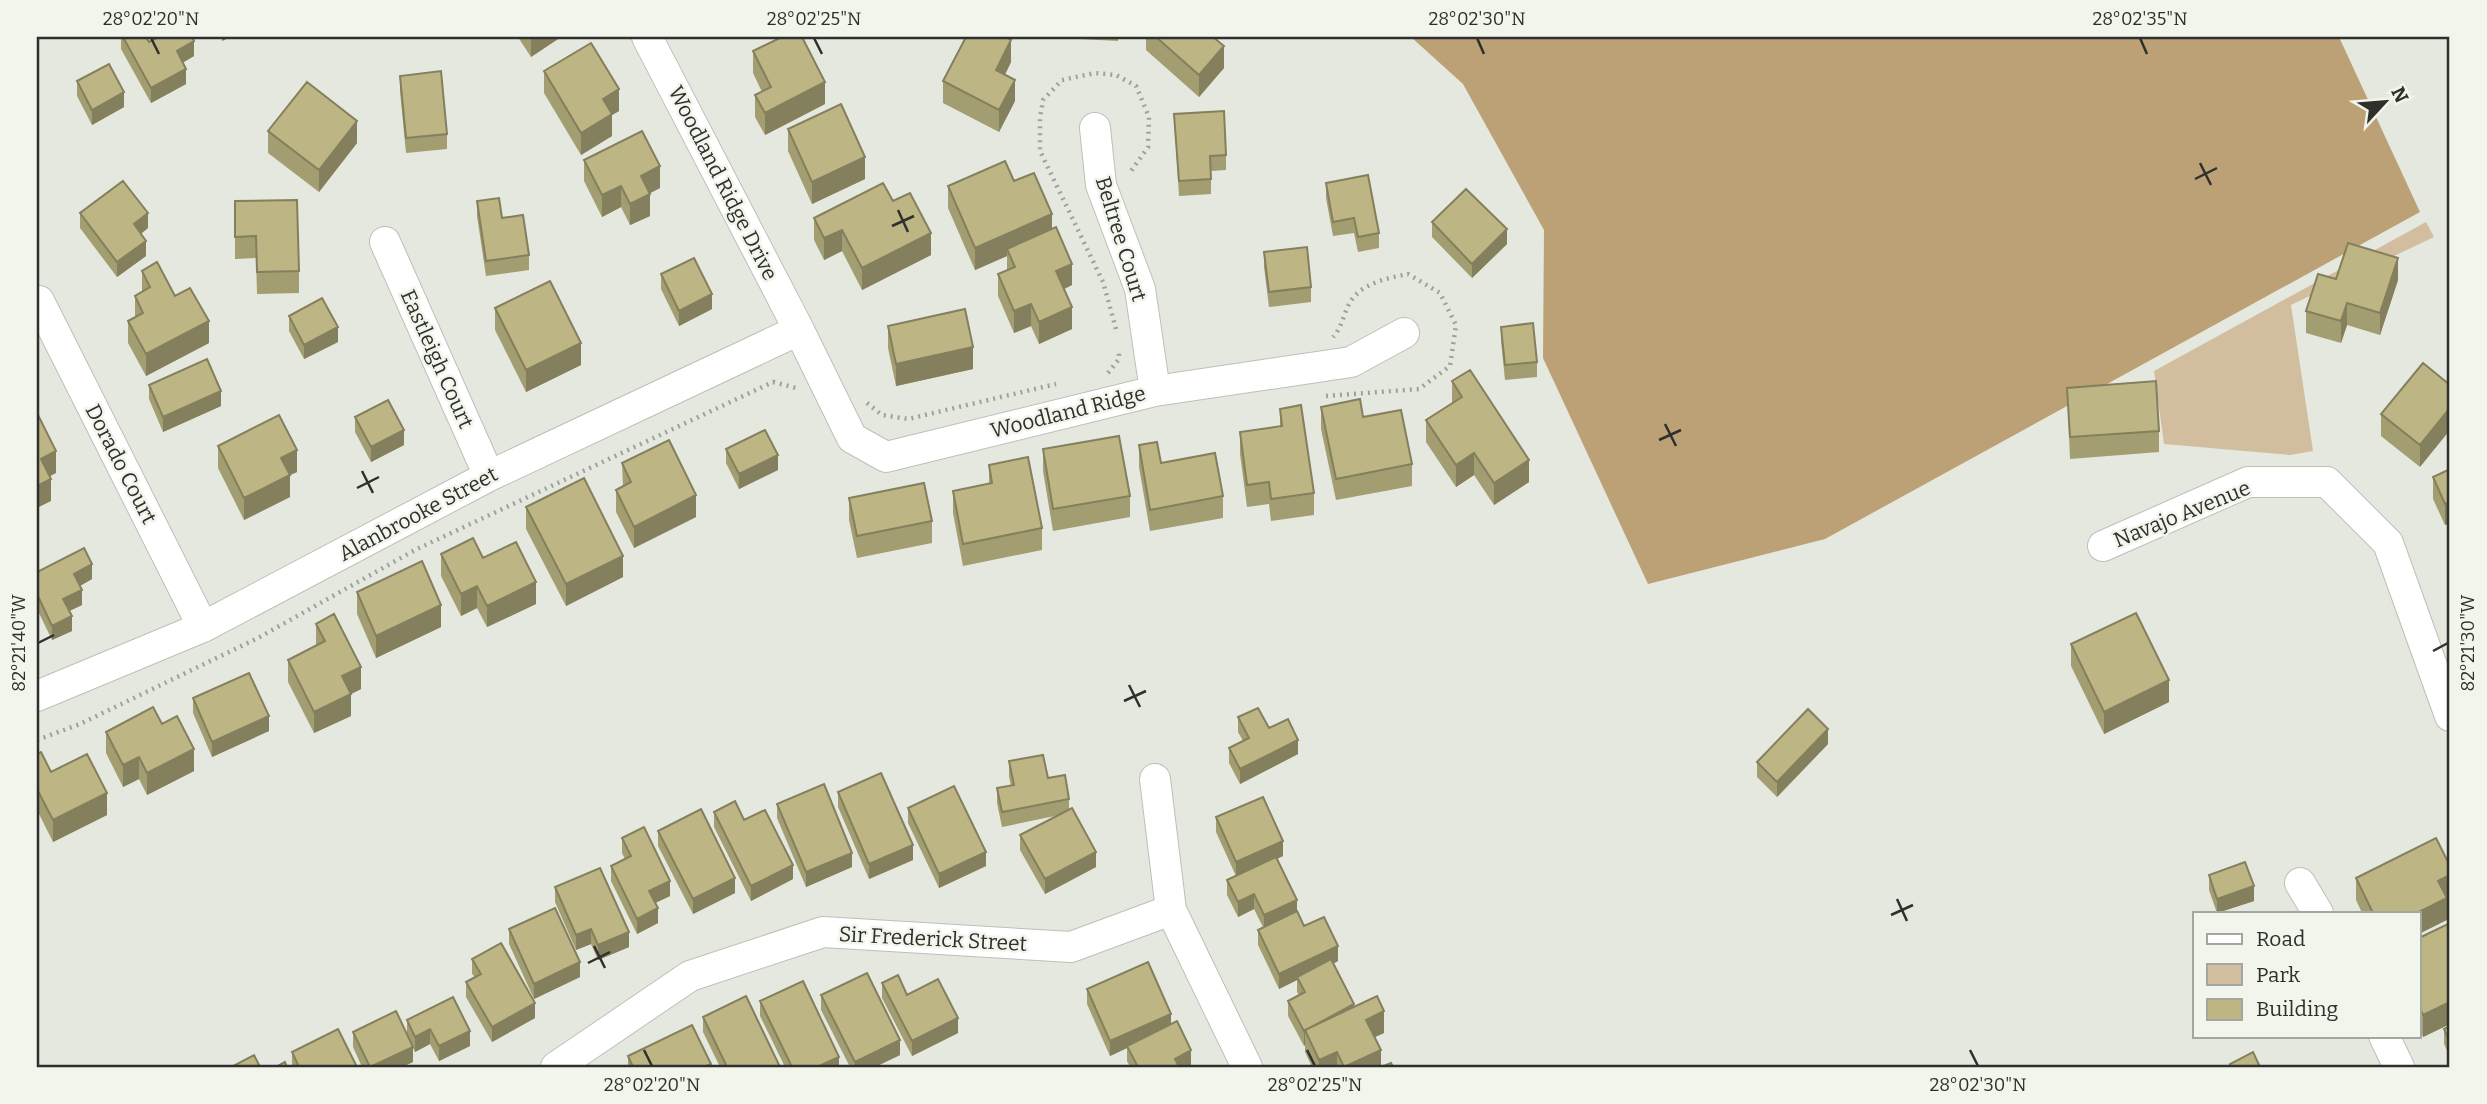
<svg xmlns="http://www.w3.org/2000/svg" width="2487" height="1104" viewBox="0 0 2487 1104" font-family="Bitter,serif">
  <style>
    .green { fill: #d2be9f }
    .forest { fill: #bba175 }
    .lines { fill: none; stroke-linecap: round; stroke-linejoin: round }
    .minor-casing { stroke: #bdc0b8; stroke-width: 32 }
    .path { stroke: #9fa29c; stroke-width: 4.5; stroke-dasharray: 2 5; stroke-linecap: butt }
    .minor { stroke: #fff; stroke-width: 30 }
    .wall { fill: #a39d72 }
    .shaded-wall { fill: #847f5c }
    .building { fill: #bdb684; stroke: #847f5c; stroke-width: 2 }
    .ticks { fill: none; stroke: #2f302d; stroke-width: 2.5 }
    .labels { text-anchor: middle; stroke-width: 5; stroke-linejoin: round; paint-order: stroke }
    .street-label { font-size: 21px; fill: #2f302d; stroke: #f2f5ec }
    .neatline { fill: none; stroke: #2f302d; stroke-width: 2.5 }
    .ticks-label { font-size: 18px; text-anchor: middle; fill: #2f302d }
  </style>
  <rect width="100%" height="100%" fill="#e4e8df"/>
  <path class="green" d="M2426,222l8,15 -143,68 22,146 -23,4 -126,-11 -10,-73z"/>
  <path class="forest" d="M1411,37h928l81,175 -595,327 -177,45 -105,-226 1,-128 -81,-146z"/>
  <g class="lines">
    <g class="minor-casing">
      <path id="minor" d="M647,37l152,293 53,108 34,19 269,-66 196,-29 53,-29
        M1095,128l6,57 39,104 15,102
        M385,242l104,234
        M39,301l164,326
        M2103,546l145,-64h79l61,61 62,173
        M37,696l166,-69 286,-151 310,-146
        M1155,779l16,131 76,157
        M2300,883l18,30
        M2384,1036l15,31
        M556,1067l134,-91 133,-44 248,15 100,-37"/>
    </g>
    <path class="path" d="M1116,329l-13,-47 -63,-131v-33l3,-18 19,-20 33,-7 21,2 20,11 13,31 -1,30 -19,27
      M1108,373l11,-14v-8
      M1326,396l93,-7 31,-23 6,-41 -16,-32 -32,-19c-19,4 -42,8 -55,24 -9,11 -10,29 -20,39
      M867,403l15,12 26,4 148,-35
      M37,740l43,-16 178,-86 157,-88 358,-168 23,6"/>
    <use href="#minor" class="minor"/>
  </g>
  <path class="wall" d="M121,37h25l3,5 45,14 -12,7 4,21 -35,19 -30,-54z
    M518,37h43l-30,20z
    M1060,37h58v4l-58,-3z
    M1146,37h67l11,31 -25,29 -53,-47z
    M753,51l72,53 -60,31 -10,-18v-22l7,-3 -9,-19z
    M1011,62l-6,13 10,26 -16,31 -56,-29v-22z
    M544,71l75,40 -7,4v21l-31,19 -37,-62z
    M400,76l47,58v15l-41,4 -6,-62z
    M77,81l47,26 -32,18 -15,-29z
    M1174,114l52,41v15l-15,1v23l-32,2z
    M788,129l77,50 -53,25 -24,-53z
    M268,131l89,12 -38,49 -51,-39z
    M584,160l76,28 -11,5 1,23 -20,9 -9,-18 -19,10 -18,-36z
    M1014,181l38,48 20,56 -8,4 8,40 -33,15 -8,-18 -17,7 -16,-37v-22l9,-3v-15l-32,14 -27,-62v-22z
    M1326,183l53,50v15l-21,4 -4,-19 -21,3 -7,-38z
    M235,201l64,70v22l-42,1 -1,-36 -21,1z
    M477,201l25,17 27,37v15l-43,6 -9,-60z
    M893,201l38,54 -69,35 -20,-39 -18,9 -10,-20v-22z
    M80,213l68,15 -7,6 5,22 -29,21 -37,-49z
    M1432,222l75,22 -35,34 -40,-41z
    M1264,252l47,35v15l-42,5 -5,-40z
    M142,271l33,25 34,47 -63,33 -18,-33v-22l7,-4v-21l7,-4z
    M661,274l51,35 -33,17 -18,-37z
    M2336,279l62,1 -18,55 -33,-10 -6,18 -35,-10v-22z
    M495,308l86,57 -55,27 -31,-62z
    M289,316l49,26 -34,17 -15,-28z
    M888,326l85,43 -77,17 -8,-38z
    M1501,327l36,35v15l-32,3 -4,-39z
    M2423,363l-3,104 -39,-31v-22z
    M1452,381l77,101 -35,23 -20,-30 -18,12 -30,-45v-22l26,-17z
    M149,385l72,21 -58,26 -14,-33z
    M2067,388l92,43v21l-89,7z
    M1321,407l42,10 49,47v22l-76,14 -15,-71z
    M1280,409l34,84v22l-43,6 -2,-17 -22,3 -7,-53v-22l40,-6z
    M355,417l49,28 -33,17 -16,-30z
    M1139,445l22,18 62,33v22l-73,13 -11,-64z
    M218,446l79,26 -7,3v22l-46,23 -26,-52z
    M726,449l52,21 -39,19 -13,-26z
    M1043,449l87,47v21l-77,14 -10,-60z
    M622,463l74,54 -62,31 -18,-36v-22l7,-3z
    M989,465l53,63v22l-79,16 -10,-53v-22l36,-7z
    M2450,469v54l-5,2 -12,-26v-22z
    M849,498l83,23v22l-75,15 -8,-38z
    M526,507l97,70 -57,29 -40,-77z
    M441,554l95,50 -49,23 -10,-19 -16,8 -20,-40z
    M37,572l55,7 -12,7 2,19 -13,6 3,20 -20,9 -15,-31z
    M357,592l84,35 -65,31 -19,-44z
    M316,624l45,65 -10,5v22l-37,17 -26,-51v-22l28,-14z
    M2071,644l98,58 -65,32 -33,-68z
    M193,698l76,33 -57,26 -19,-44z
    M1238,717l31,11 29,26 -58,30 -11,-21v-15l14,-7 -5,-9z
    M162,724l32,47 -47,24 -8,-16 -16,8 -17,-34v-21z
    M1828,744l-51,53 -20,-20v-15z
    M37,754l14,18 56,43 -54,27 -16,-32z
    M1009,761l39,17 21,21v10l27,58 -51,27 -25,-44v-15l35,-19 -53,11 -5,-24v-15l14,-2 -2,-10z
    M838,792l75,68 -44,19 -31,-72z
    M777,804l75,63 -46,20 -29,-69z
    M908,808l78,58 -47,22 -31,-65z
    M714,812l30,8 49,59 -42,22 -37,-74z
    M1216,817l67,39 -6,3 20,52 7,15 34,35 -5,3 21,43 30,26 -9,4 6,30h-69l-7,-15v-7l-1,1 -16,-30v-15l11,-6 -2,-3v-12l-18,9 -21,-44v-15l5,-3 -9,-18 -16,8 -11,-22v-15l9,-4 -20,-44z
    M658,831l77,62 -42,21 -35,-68z
    M622,838l48,58 -15,7 3,20 -21,11 -26,-53v-15l14,-7 -3,-6z
    M2450,866v30l-3,2v22l-28,-7h-57l-6,-13v-22z
    M2209,875l45,26 -37,12 -8,-23z
    M555,887l74,60 -31,13 -7,-16 -15,6 -21,-48z
    M2450,923v101l-27,13 -4,-9v-90z
    M509,929l71,48 -46,22 -25,-55z
    M472,959l63,59 -43,24 -26,-45v-15l9,-5 -3,-3z
    M882,983l76,50 -46,23 -30,-58z
    M1087,989l84,35 20,41 -3,2h-58l-3,-6v-13l-17,8 -23,-52z
    M821,995l79,60 -25,12h-25l-29,-57z
    M760,1001l79,66h-54l-25,-51z
    M703,1017l77,50h-60l-17,-35z
    M407,1020l63,26 -31,15 -9,-17 -15,8 -2,-4v14l-11,5h-40l-9,-20v-15l54,1z
    M2450,1026v31l-6,-13v-15z
    M292,1052l65,15h-65z
    M628,1056l83,11h-83z"/>
  <path class="shaded-wall" d="M222,37h9l-9,4z
    M531,37h30l-30,20z
    M1011,40v22l-15,30v-22z
    M194,41v15l-17,10v-15z
    M1224,46v22l-25,29v-22z
    M186,69v15l-35,19v-15z
    M1015,80v21l-16,31v-22z
    M825,82v22l-60,31v-22z
    M619,89v22l-7,4v21l-31,19v-22l22,-34z
    M124,92v15l-32,18v-15z
    M357,121v22l-38,49v-22z
    M865,157v22l-53,25v-22z
    M660,166v22l-19,10v-22z
    M621,186v21l-19,10v-22z
    M650,194v22l-20,9v-21z
    M148,213v15l-14,11v-15z
    M1052,214v22l-45,13v7l-32,14v-22z
    M1507,229v15l-35,34v-14z
    M842,230v21l-18,9v-22z
    M931,233v22l-69,35v-22z
    M146,241v15l-29,21v-15z
    M2398,258v22l-18,55v-22z
    M1072,264v21l-16,8v-22z
    M712,294v15l-33,17v-15z
    M2347,303v22l-6,18v-22z
    M1031,304v22l-17,7v-22z
    M1072,307v22l-33,15v-22z
    M209,321v22l-63,33v-22z
    M338,327v15l-34,17v-14z
    M581,343v22l-55,27v-22z
    M973,347v22l-77,17v-22z
    M221,391v15l-58,26v-15z
    M2450,408v22l-30,37v-22z
    M404,430v15l-33,17v-15z
    M297,450v22l-7,3v22l-46,23v-22l37,-40z
    M56,451v22l-15,8v-22z
    M1474,453v22l-18,12v-22z
    M778,455v15l-39,19v-15z
    M1529,460v22l-35,23v-22z
    M51,479v22l-14,7v-22z
    M696,495v22l-62,31v-21z
    M2450,501v22l-5,2v-21z
    M623,556v21l-57,29v-22z
    M92,564v15l-18,10v-15z
    M536,582v22l-49,23v-21z
    M477,586v22l-16,8v-22z
    M82,590v15l-19,9v-15z
    M441,605v22l-65,31v-22z
    M72,616v15l-20,9v-14z
    M361,667v22l-10,5v22l-37,17v-21l28,-36z
    M2169,680v22l-65,32v-22z
    M269,716v15l-57,26v-15z
    M1828,729v15l-51,53v-15z
    M1298,740v14l-58,30v-15z
    M194,749v22l-47,24v-22z
    M139,757v22l-16,8v-22z
    M107,793v22l-54,27v-22z
    M1283,841v15l-47,21v-15z
    M913,845v15l-44,19v-15z
    M986,852v14l-47,22v-14z
    M1096,852v15l-51,27v-15z
    M852,853v14l-46,20v-15z
    M793,865v14l-42,22v-15z
    M2450,875v21l-3,2v22l-28,14v-21h-2l21,-32z
    M735,878v15l-42,21v-15z
    M670,881v15l-21,10v-15z
    M2254,886v15l-37,12v-14z
    M1254,894v15l-16,8v-15z
    M1297,900v15l-33,15v-15z
    M658,908v15l-21,11v-15z
    M591,929v15l-15,6v-15z
    M629,932v15l-31,13v-15z
    M1338,946v15l-40,19 -1,-3v3l-18,9v-15z
    M580,962v15l-46,22v-15z
    M2450,1002v22l-27,13v-22z
    M535,1003v15l-43,24v-15z
    M1354,1004v15l-49,11z
    M1384,1011v22l-18,8v-21z
    M1171,1014v15l-44,17v2l-17,8v-15z
    M958,1018v15l-46,23v-15z
    M430,1029v15l-15,8v-15z
    M1305,1030v15l-1,1v-15z
    M470,1031v15l-31,15v-15z
    M900,1040v15l-25,12h-20v-5z
    M413,1047v15l-11,5h-31z
    M1191,1050v15l-3,2h-13v-8z
    M1381,1050v17h-37z
    M1337,1052v15h-18v-7z
    M839,1057v10h-22z"/>
  <path class="building" d="M123,37h23l3,5 10,-5h33l2,4 -17,10 9,18 -35,19z
    M782,37h20l23,45 -60,31 -10,-18 16,-8 -18,-36z
    M966,37h40l5,3 -15,30 19,10 -16,30 -56,-29z
    M1156,37h57l11,9 -25,29z
    M591,43l28,46 -16,10 9,15 -31,19 -37,-62z
    M109,64l15,28 -32,18 -15,-29z
    M441,71l6,63 -41,4 -6,-62z
    M307,82l50,39 -38,49 -51,-39z
    M841,104l24,53 -53,25 -24,-53z
    M1224,111l2,44 -16,1 1,23 -32,2 -5,-67z
    M642,131l18,35 -19,10 9,18 -20,10 -9,-18 -19,9 -18,-35z
    M1005,161l9,20 20,-8 18,41 -77,34 -27,-62z
    M1368,175l11,58 -21,4 -4,-19 -21,4 -7,-39z
    M123,181l25,32 -14,11 12,17 -29,21 -37,-49z
    M883,183l10,18 17,-8 21,40 -69,35 -20,-38 -18,8 -10,-20z
    M1466,189l41,40 -35,35 -40,-42z
    M499,198l3,20 21,-3 6,40 -43,6 -9,-60z
    M297,200l2,71 -42,1 -1,-36 -21,1v-36z
    M1056,227l16,37 -16,7 16,36 -33,15 -8,-18 -17,7 -16,-37 17,-7 -8,-18z
    M2348,243l50,15 -18,55 -33,-10 -6,18 -35,-10 12,-37 18,5z
    M1307,247l4,40 -42,5 -5,-40z
    M694,258l18,36 -33,17 -18,-37z
    M157,262l18,34 15,-8 19,33 -63,33 -18,-33 15,-8 -8,-17 15,-9 -8,-16z
    M550,281l31,62 -55,27 -31,-62z
    M322,298l16,29 -34,18 -15,-29z
    M965,309l8,38 -77,17 -8,-38z
    M1533,323l4,39 -32,3 -4,-38z
    M207,359l14,32 -58,26 -14,-32z
    M2423,363l27,22v23l-30,37 -39,-31z
    M1470,370l59,90 -35,23 -20,-30 -18,12 -30,-45 36,-23 -10,-16z
    M2156,381l3,50 -89,6 -3,-49z
    M1360,399l3,18 38,-7 11,54 -76,15 -15,-72z
    M388,400l16,30 -33,17 -16,-30z
    M1301,405l13,88 -43,6 -2,-17 -22,3 -7,-53 42,-6 -2,-17z
    M37,413l19,38 -15,8 10,20 -14,7z
    M279,415l18,35 -16,8 9,17 -46,23 -26,-52z
    M765,430l13,25 -39,19 -13,-25z
    M1119,436l11,60 -77,13 -10,-60z
    M669,440l27,55 -62,32 -18,-37 15,-8 -9,-19z
    M1157,442l4,21 54,-10 8,43 -73,14 -11,-65z
    M1028,457l14,71 -79,16 -10,-53 39,-8 -3,-18z
    M2450,469v32l-5,3 -12,-27z
    M584,478l39,78 -57,28 -40,-77z
    M924,483l8,38 -75,15 -8,-38z
    M473,538l10,20 33,-16 20,40 -49,24 -10,-20 -16,8 -20,-40z
    M84,548l8,16 -18,10 8,16 -19,9 9,17 -20,10 -15,-32v-22z
    M422,561l19,44 -65,31 -19,-44z
    M2136,613l33,67 -65,32 -33,-68z
    M334,614l27,53 -19,9 9,18 -37,18 -26,-52 37,-19 -9,-17z
    M249,673l20,43 -57,26 -19,-44z
    M153,707l9,17 15,-8 17,33 -47,24 -8,-16 -16,8 -17,-33z
    M1258,708l11,20 19,-9 10,21 -58,29 -11,-21 20,-10 -11,-21z
    M1808,709l20,20 -51,53 -20,-20z
    M41,752l10,20 36,-18 20,39 -54,27 -16,-31v-35z
    M1043,755l5,23 17,-3 4,24 -67,13 -5,-24 17,-3 -5,-24z
    M881,773l32,72 -44,19 -31,-72z
    M824,784l28,69 -46,19 -29,-68z
    M954,786l32,66 -47,22 -31,-66z
    M1263,797l20,44 -47,21 -20,-45z
    M735,801l9,19 21,-10 28,55 -42,21 -37,-74z
    M1072,808l24,44 -51,27 -25,-44z
    M701,809l34,69 -42,21 -35,-68z
    M644,827l26,54 -21,10 9,17 -21,11 -26,-53 20,-10 -9,-18z
    M2436,838l14,28v9l-12,6 9,17 -30,15h-44l-17,-35z
    M1276,857l21,43 -33,15 -10,-21 -16,8 -11,-22z
    M2245,862l9,24 -37,13 -8,-24z
    M600,868l29,64 -31,13 -7,-16 -15,6 -21,-48z
    M555,908l25,54 -46,22 -25,-55z
    M1297,911l7,15 20,-9 14,29 -59,28 -21,-44z
    M2450,923v79l-27,13 -4,-9v-68z
    M501,943l34,60 -43,24 -26,-45 15,-8 -9,-15z
    M1331,959l23,45 -50,27 -16,-30 17,-9 -8,-15z
    M1148,962l23,52 -61,27 -23,-52z
    M867,973l33,67 -45,22 -34,-67z
    M898,975l9,20 31,-16 20,39 -46,23 -30,-58z
    M803,981l36,76 -22,10h-25l-32,-66z
    M746,996l34,71h-53l-24,-50z
    M1377,996l7,15 -18,9 15,30 -37,17 -7,-15 -18,8 -14,-30z
    M453,997l17,34 -31,15 -9,-17 -15,8 -8,-17z
    M396,1011l17,36 -43,20 -17,-35z
    M1177,1021l14,29 -16,9 4,8h-41l-11,-21z
    M692,1025l19,39 -7,3h-71l-5,-11z
    M2450,1026v16l-6,-13z
    M338,1029l19,38h-58l-7,-15z
    M2253,1052l7,15h-28l-2,-3z
    M254,1055l6,12h-27v-1z
    M285,1062l2,5h-11z
    M1391,1063l2,4h-12z"/>
  <path class="ticks" d="M151,38l8,16M814,38l8,16M1477,38l7,16M2140,38l7,16M2200,163l11,22M2195,179l22,-11M898,210l10,22M892,226l22,-10M1665,424l11,22M1659,440l22,-10M362,471l11,22M357,488l22,-11M38,643l16,-8M2433,651l15,-8M1129,685l11,22M1124,701l22,-10M1897,899l10,22M1891,915l22,-10M594,946l11,22M588,963l22,-11M644,1050l8,16M1307,1050l8,16M1970,1050l8,16"/>
  <g class="labels">
    <g class="street-label">
      <text transform="translate(723 183) rotate(63)" y="7">Woodland Ridge Drive</text>
      <text transform="translate(1121 239) rotate(73)" y="7">Beltree Court</text>
      <text transform="translate(437 359) rotate(66)" y="7">Eastleigh Court</text>
      <text transform="translate(1068 412) rotate(-14)" y="7">Woodland Ridge</text>
      <text transform="translate(121 464) rotate(63)" y="7">Dorado Court</text>
      <text transform="translate(418 514) rotate(-28)" y="7">Alanbrooke Street</text>
      <text transform="translate(2182 514) rotate(-22)" y="7">Navajo Avenue</text>
      <text transform="translate(933 939) rotate(3)" y="7">Sir Frederick Street</text>
    </g>
  </g>
  <rect width="2487" height="1104" fill="none" stroke="#f2f5ec" stroke-width="77"/>
  <rect x="2193" y="912" width="228" height="126" fill="#f2f5ec" stroke="#a4a6a0" stroke-width="2"/>
  <rect x="2207" y="934" width="35" height="10" fill="#ffffff" stroke="#a4a6a0" stroke-width="2"/>
  <text x="2256" y="946" font-size="21" fill="#2f302d">Road</text>
  <rect x="2207" y="964" width="35" height="21" fill="#d2be9f" stroke="#a4a6a0" stroke-width="2"/>
  <text x="2256" y="982" font-size="21" fill="#2f302d">Park</text>
  <rect x="2207" y="999" width="35" height="21" fill="#bdb684" stroke="#a4a6a0" stroke-width="2"/>
  <text x="2256" y="1016" font-size="21" fill="#2f302d">Building</text>
  <g transform="translate(2385 102) rotate(64)" stroke="#f2f5ec" stroke-width="5" paint-order="stroke">
  <path d="M0-5L12 26L0 18L-12 26Z" fill="#2f302d"/>
  <text y="-10" font-size="19" font-weight="bold" text-anchor="middle" fill="#2f302d">N</text>
  </g>
  <rect x="38" y="38" width="2410" height="1028" class="neatline"/>
  <g class="ticks-label">
    <text x="151" y="25">28°02'20"N</text>
    <text x="814" y="25">28°02'25"N</text>
    <text x="1477" y="25">28°02'30"N</text>
    <text x="2140" y="25">28°02'35"N</text>
    <text transform="translate(19 643) rotate(-90)" y="6">82°21'40"W</text>
    <text transform="translate(2468 643) rotate(-90)" y="6">82°21'30"W</text>
    <text x="652" y="1091">28°02'20"N</text>
    <text x="1315" y="1091">28°02'25"N</text>
    <text x="1978" y="1091">28°02'30"N</text>
  </g>
</svg>
